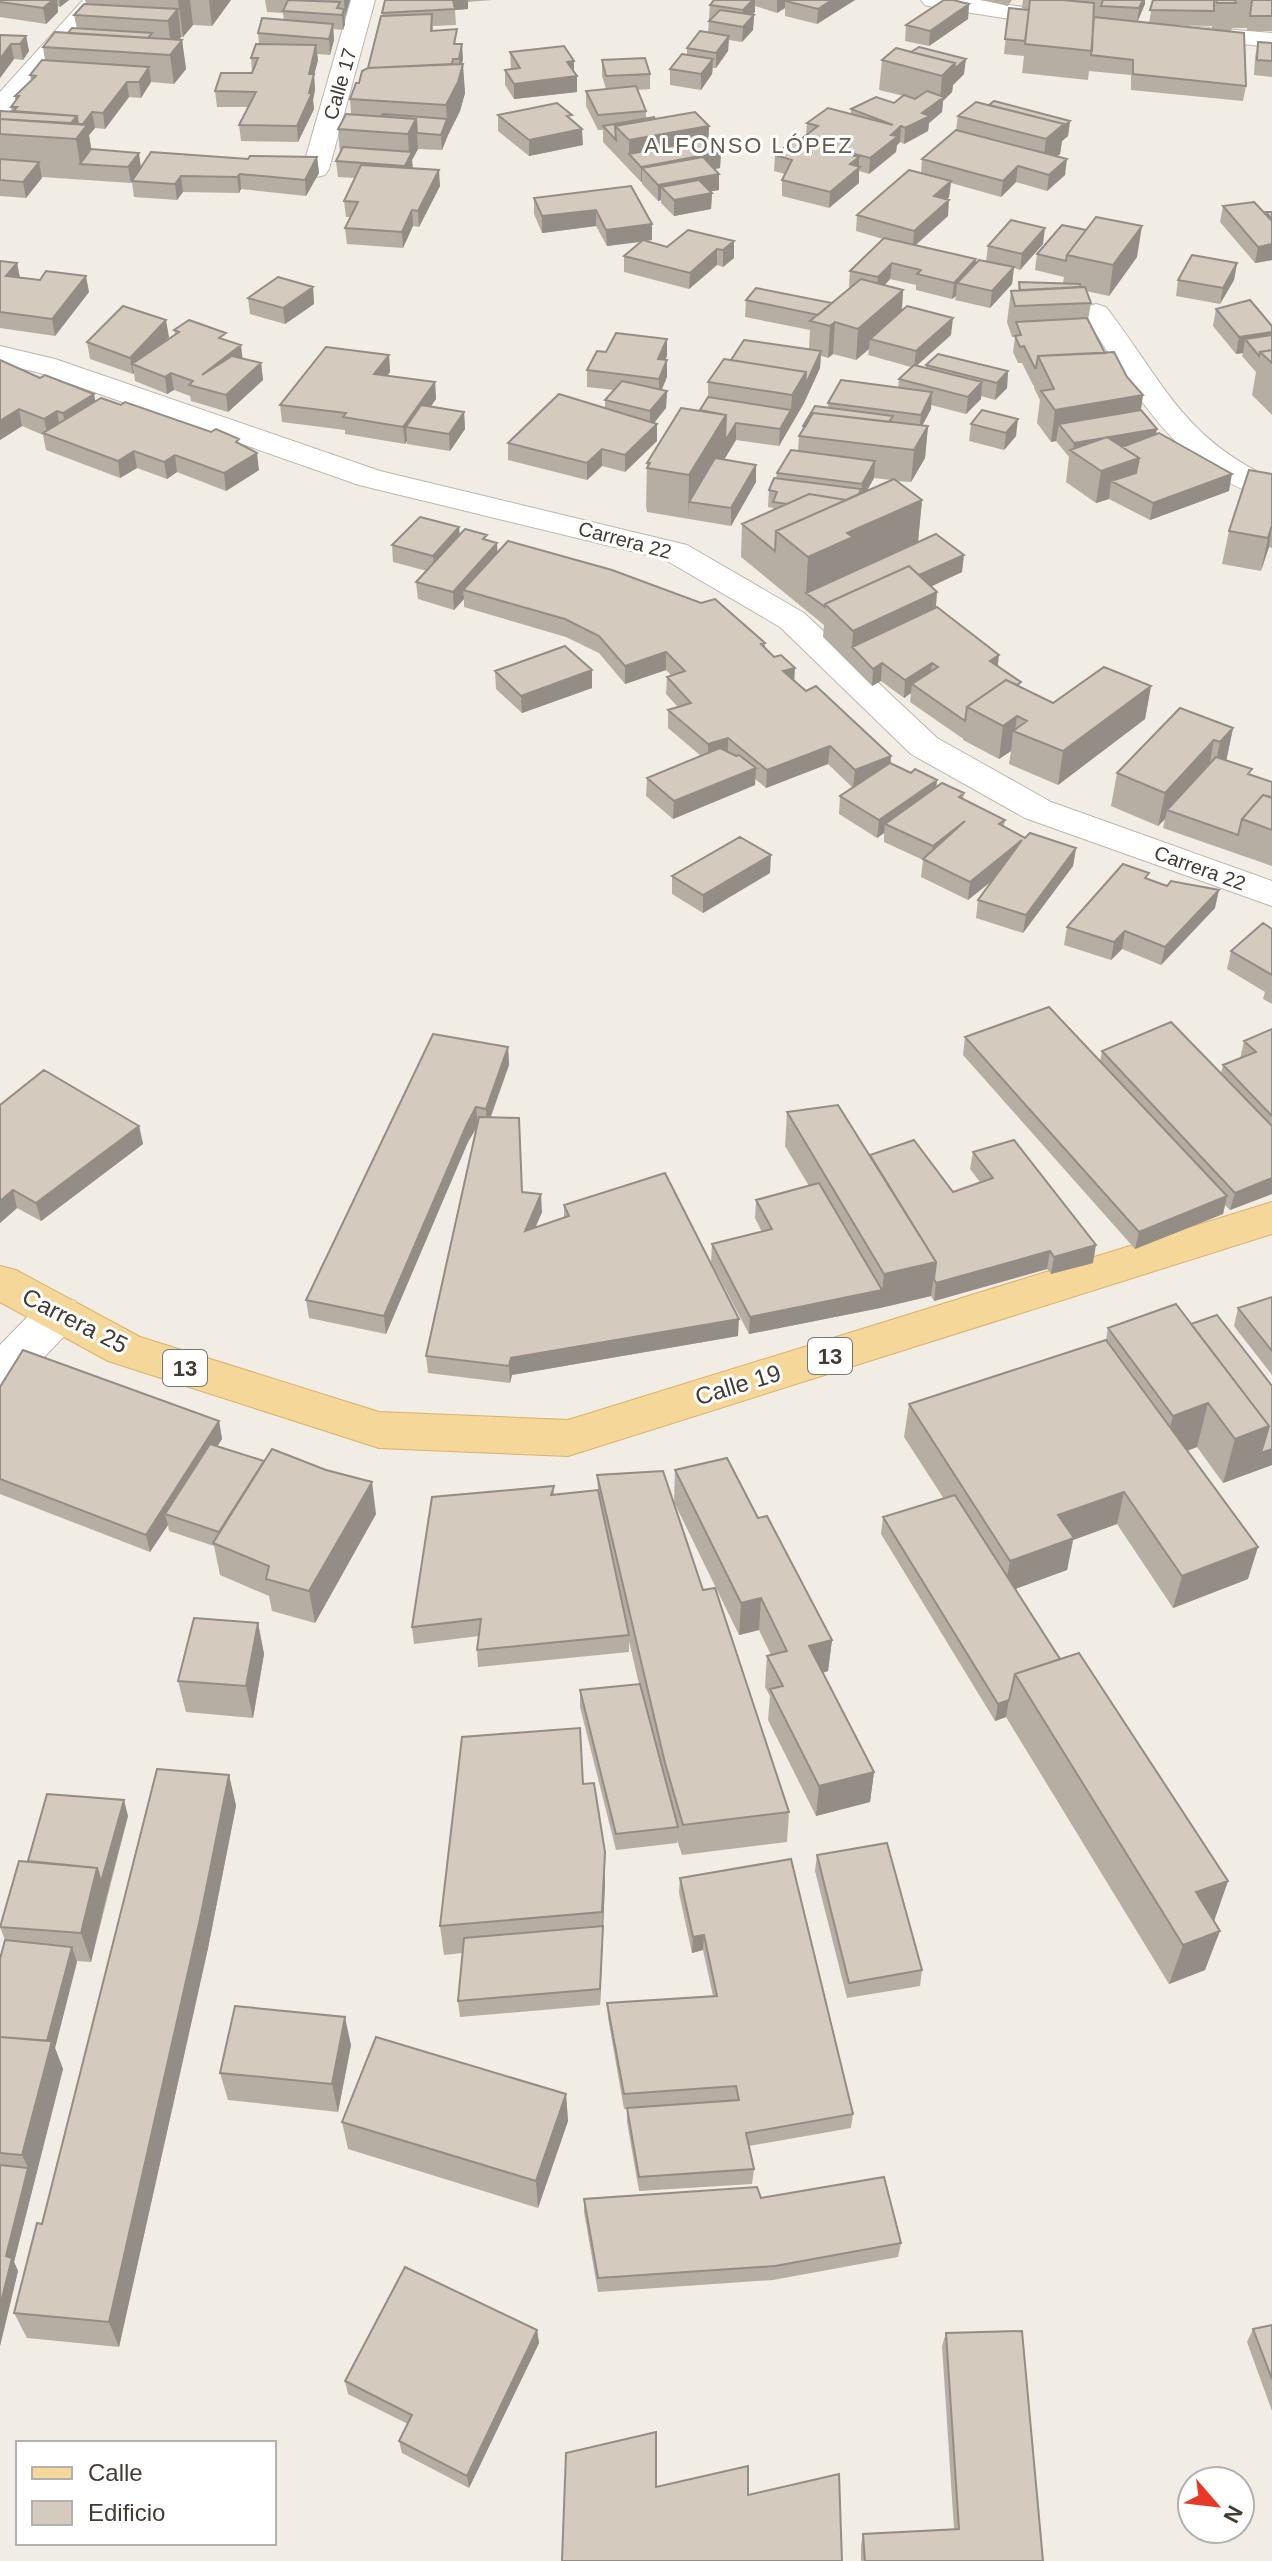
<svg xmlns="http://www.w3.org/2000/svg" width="1272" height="2561" viewBox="0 0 1272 2561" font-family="Arial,sans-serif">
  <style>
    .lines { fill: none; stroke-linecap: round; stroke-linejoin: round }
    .minor-casing { stroke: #beb6ab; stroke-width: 2 }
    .major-casing { stroke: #d9b36a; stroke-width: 2 }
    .minor { fill: #fff; fill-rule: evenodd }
    .major { fill: #f5d799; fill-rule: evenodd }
    .wall { fill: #b6aea3; fill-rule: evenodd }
    .shaded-wall { fill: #948d85 }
    .building { fill: #d4cabe; stroke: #948d85; stroke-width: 2 }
    .labels { text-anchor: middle; stroke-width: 6; stroke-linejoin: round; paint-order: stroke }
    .far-street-label { font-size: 20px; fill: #423c35; stroke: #fff }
    .far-neighbourhood-label { font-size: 22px; letter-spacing: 2px; fill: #645a4d; stroke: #fff }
    .shield { fill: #fff; stroke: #7b7672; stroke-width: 2 }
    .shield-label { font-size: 22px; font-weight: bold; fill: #423c35 }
    .street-label { font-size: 24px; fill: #423c35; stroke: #fff }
  </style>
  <rect width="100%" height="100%" fill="#f1ece4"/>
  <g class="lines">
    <g class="minor-casing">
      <path id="minor" d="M83,0h25l-99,112 -9,3v-23z
        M351,0h24l-46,169 -4,6 -9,2 -60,-6 -4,-6 4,-6 9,-2 40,3z
        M921,0h58l88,14 9,2 3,5 -3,5 -9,2 -134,-21 -8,-2z
        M1187,26l85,7v14l-94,-9 -3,-5 3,-5z
        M1096,304l10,3c57,74 75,129 166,172v20c-94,-23 -140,-113 -190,-186l4,-6z
        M0,346l55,13 325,112 307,74 117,68 133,125 114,64 221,79v25l-247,-88 -114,-64 -131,-127 -116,-68 -305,-74 -322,-113 -37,-8z
        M59,1296l16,5 6,12 -6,12 -59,61 -16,5v-46l43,-44z"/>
    </g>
    <g class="major-casing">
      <path id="major" d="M1272,1202v32l-704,222 -189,-8 -271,-87 -108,-59v-36l16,4 124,67 239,75 189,8z"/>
    </g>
    <use href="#minor" class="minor"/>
    <use href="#major" class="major"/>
  </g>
  <path class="wall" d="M0,0h69l-9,7 -2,-1v6l-12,12 -46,-7z
    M85,0h146l-19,26 -19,-1 -10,12h-2l-2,3h3l4,29 -12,15 -23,-2 -10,16 -12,-1 -24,32 -10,-1 -6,7 2,14 50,18 107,-8 69,-2 2,16 -13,23 -65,-7 -2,4 -56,-1 -6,8 -43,-3 -2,-15 -1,1 -89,-6 -16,21 -26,-2v-85h12l-1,-4 4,-6v-5l16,-15 -1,-6 15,-15 -2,-13 34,-18 -3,-14 12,-11z
    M265,0h85l-5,17v7l-2,6 -10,-1 1,11 -4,15 -13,-1 1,6 -4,15 1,15 -2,10 1,9 -16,33 -57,-1 -2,-16 9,-18h-31l-2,-16 37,-18 -1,-15 8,-14 -1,-11 26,-13 -1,-7 -16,-1z
    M385,0h107l-24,2v7l-13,1 1,15 -23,1v4l25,14h4v20l3,29 -5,18 -12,24 -6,15 -24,-1 -6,11v8l28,18 -21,41 -6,-1 -10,22 -56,-4 -2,-16 5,-11h-4l-2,-16 11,-23 -17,-1 -2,-16 4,-7 -2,-25 13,-15 -1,-15 18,-31 14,-52z
    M714,0h141l-38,24 -32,-8v-8l-8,5 -22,-7v6l-3,3h2l-1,15 -11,12 -13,-2 -1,11 -12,17h-3l-1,6 -11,16 -31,-5v-16l17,-14v-7l21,-16 2,-27z
    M982,0h30l-4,6z
    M1023,0h122l-7,21 11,2 4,-23h119v31h-25v-3h-15l-1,3 15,55 -3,15 -112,-11v-15l-42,-4 -1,9 -66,-7 2,-17 -20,-2 5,-46 20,2 -7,-2zM1173,25l39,1v4z
    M969,4l-1,15 -39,27 -24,-5 1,-16z
    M0,35l26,1 3,15 -6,9 -9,-1 -14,19z
    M1258,42l14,1v34l-18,-2 1,-18z
    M510,52l64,20 3,4v16l-63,7 -9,-14v-15l6,-1z
    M602,60l48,14v15l-13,1 9,21v8l63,7 -1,13 13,13 -1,16 -5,1 4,21 -9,1 2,2 -1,16 -37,7 -13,-13v-3l-3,1 -16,-17v-2h-1l-38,-40v-12h-5l-12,-24v-15l20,-2 -4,-13z
    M882,60l82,14 -11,11 -1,7 -9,9 -1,11 -13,11 -1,8 -24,13 -4,-2 -3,3 -1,7 -27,22 -10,-3v12l-30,25 -47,-12v-16l3,-6 -11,-3 1,-16 25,-14v-1l6,-5 1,-12 44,-9v-5l43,-6 10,-7 -25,-6z
    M989,105l81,16 -2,15 -6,5 -2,13 -3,2 8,19 -18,16 -31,-9 -15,15 -50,-14 -2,14 -2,3 1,16 -32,29 60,18 10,-2 2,-15 55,-2 -23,26 -6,-2 -2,16 -22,24 -35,-8 1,-4 -4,3 -36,-9v-5l-26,-6 -5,6 18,5 -1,21 49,24 -34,30 9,3v-3l82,6 -1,17 -12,12 -14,-4v3l-15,15 -35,-9v4l-9,17h6l-3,32 -14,24 -15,-1 26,19 -4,42 44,30 -31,14 6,6 -1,15 84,79 33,17 98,-17 -6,33 -87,66 -49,-21 2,-13 -12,8 -36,-19v-2h-1l-52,-36 1,-9 -7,5 -23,-17 -9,5 -49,-49 1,-12 -83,-68 1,-33 31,-14v-2l-5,-1 1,-17 7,-11 1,-6 21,-22 1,-15 3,-5 1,-5 25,-18v-5l70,-15 1,-9 12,-12 -43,-12 1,-6 -13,11 -23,-6 -5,4 -7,-2 -1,12 -16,35 -25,43 -43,-6 -12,20 32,5v17l-25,44 -84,-14 -1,-6 1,-43 52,-53 9,-13v-15l23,-22 78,-11 1,-19 -65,-13 1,-17 86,4 19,-16 -2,-1 1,-16 33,-32 -27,-8 1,-16 64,-41 1,-15 34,-29 2,-14zM874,478l17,2 -24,11z
    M498,115l74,5 11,25 -54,11 -31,-25z
    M631,186l21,54 -6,1 21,6 67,-6v17l-11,9 -6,-2 -28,24 -65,-17v-16l17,-14 -34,4 -11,-20 -54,7 -8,-19v-16z
    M1223,206l43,9v-3h6v48l-17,3 -35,-41z
    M1037,254l100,3 -28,39 -23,-5 5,12 -3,17 17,33 38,42 -2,15 15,24 73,57 -79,29 -41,-21 -13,4 -30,-21 3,-25 -13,-16 -5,1 -14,-19 3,-23 -6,-12v-3h-1l-11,-22h-4l-5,-11 2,-15h-3l-5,-15 4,-31 7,-1 1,-8 44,1 1,-6 -29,-7z
    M0,261l17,2 3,14 69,15 -34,44 -55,-8z
    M1237,263l-3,17 -14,24 -44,-8 2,-16z
    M313,287l1,17 -29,20 -35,-10 -2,-16z
    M1216,309l56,17v89l-20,-20 4,-23 -14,-16 1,-3 -7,1 -23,-28z
    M174,330l52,11 16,17 19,5 2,17 -35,32 -37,-11 -1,-5 -16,-6 -7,4 -32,-13 -1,-8 -1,1 -43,-15 -3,-17 82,-5 -5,5 11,-8z
    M667,339v17l-2,4h2v17l-5,13 5,1 -1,17 -12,15 3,1v17l-32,31 -23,-6 -15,14 -79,-20v-17l97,-35v-8l9,-10 -27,-3v-17l19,-18z
    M389,355l1,17 -3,4 48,6 1,17 -5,7 33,6 1,17 -15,22 -43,-7v-3l-2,3 -60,-10v-4l-63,-8 -2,-17z
    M0,360l40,18 54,16 1,8 26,3 119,39 19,26 -33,21 -49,-19 -10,7 -30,-11 -17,10 -74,-28 -3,-15 -21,-9 -22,14z
    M971,424l45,12 -12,14 -35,-9z
    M1272,474v74l-3,-1 -8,24 -39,-7 7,-33z
    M459,527l1,8 27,5 11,12 267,91v5l29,33 97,82 20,10 26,7 -1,7 28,6 -1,7 42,20 -1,6 21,12 51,10 -3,18 -50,67 -47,-15 2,-18 15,-20 -25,20 -47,-23 2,-17 -39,-18v-9l-7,5 -38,-24 1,-18 13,-8 -25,-24 -62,24 -11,-9v6l-82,34 -27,-23 1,-18 54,-22 -33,-28v-18l10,-3 -12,-13 1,-17 4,-2 -5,-5 -41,14 -26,-31 -33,-16 -102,-30v-8l-10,11 -36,-11 -2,-17 11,-11 -34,-9 -1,-17z
    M592,670v18l-70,25 -26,-24 -1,-18z
    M1233,728l-7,33 25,14 21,7v84l-109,-38 2,-9 -7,7 -47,-20 6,-33z
    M770,873l-67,40 -31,-19v-18z
    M1148,879l67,29 -54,57 -39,-16 -11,11 -47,-15 3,-18z
    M1272,929v75l-9,-5 2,-7 -38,-23 4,-18z
    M1272,1029v165l-42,16 -5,-5 -2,9 -88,35 -172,-194 2,-18 135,24 2,-10 119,23 2,-9 17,-6 4,-18z
    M508,1047l1,18 -18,52 31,75 20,20 -7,16 29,-11v-12l174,131 -226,39 -2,8 -82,-10 -2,-17 52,-231 -10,17 -82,192 -77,-16 -3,-18z
    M0,1105l139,21 4,18 -102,77 -24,-13 -17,15z
    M787,1112l83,43 83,37 27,-10 -10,-13 3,-17 120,111 -42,11 -4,-5 -113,32 -3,-5 -51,12 -131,26 -38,-72 1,-18 50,-12 -7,-14 1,-18 53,-14 -24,-40z
    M1272,1297v78l-38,-49 4,-18z
    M1191,1324l81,62v79l-49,18 -26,-36 -10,4 61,128 -75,29 -56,-84 -44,16 -6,30 -52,19 45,70 168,222 -14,40 -9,49 -36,14 -163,-267 -11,4 -114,-187 2,-17 61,-18 -40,-62 5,-33 197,-64 2,-12z
    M0,1387l219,34 3,18 -5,7 159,68 -61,109 -43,-12 -3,-15 -49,-21 -6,-29 -45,-15 -1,-6 -18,27 -150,-58z
    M675,1470l83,48 74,122 -4,31 -5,2 51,99 -4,30 -54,14 -48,-96 2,-24 -5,-9 2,-31 4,-1 -12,-25 -20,5 -65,-133z
    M597,1475l106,115 86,222 -2,30 -105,13 -5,-15v3l-61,7 -36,-143v-17l59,-6 -10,-43v11l-151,15 -1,-17 2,-14 -65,8 -2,-17 142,-141v9l44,-5z
    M258,1623l6,31 -11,64 -67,-6 -8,-31z
    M229,1775l7,31 -28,142 -89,399 -92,-9 -13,-25 28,-89z
    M583,1784l22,98 -5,123 -140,12 -2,-16 4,-48 -18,2 -4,-29z
    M128,1816l-37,146 -14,-1 -22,87 8,21 -49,193 4,9 -18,75v-387l5,-19 -5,-13 28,-66z
    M817,1855l105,115 -2,16 -73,12 -32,-127z
    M680,1878l173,236 -2,14 -102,18 5,23 -2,15 -113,7 -12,-69v-13h-3l-16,-91 -1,-15 106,-7 -10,-46 -11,3 -13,-60z
    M351,2045l-13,67 -110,-12 -8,-27z
    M566,2094l2,27 -30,87 -190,-59 -6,-27z
    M761,2198l140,45 -3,14 -125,23 -175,12 -14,-80v-13z
    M1272,2325v86l-25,-69 6,-13z
    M537,2330l2,13 -70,145 -67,-35 -3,-12 9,-17 -60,-30 -3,-13z
    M946,2333l97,228h-182v-15l2,-12 91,-5 -12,-183z"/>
  <path class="shaded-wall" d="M53,0h4l1,12 -12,12 -3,-16z
    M59,0h10l-9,7z
    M178,0h12l3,25 -10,12z
    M209,0h22l-19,26z
    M344,0h6l-5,17z
    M452,0h16v9l-13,1z
    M753,0h2v12l-12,13v-15z
    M777,0h24l-16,1v7l-8,5z
    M832,0h23l-38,24 1,-15z
    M1143,0h2v4l-8,19 2,-15z
    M969,4l-1,15 -39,27 1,-15z
    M178,9l3,28 -10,13 -3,-29z
    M344,9l1,15 -2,6 -1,-15z
    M754,15l-1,15 -11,12 1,-15z
    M333,24l1,16 -4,15 -1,-16z
    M26,36l3,15 -6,9 -3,-16z
    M729,36l-1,15 -12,17v-15z
    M182,40l4,29 -12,15 -4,-29z
    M11,44l3,15 -14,19v-19z
    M462,44l1,15 -3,16 -1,-16z
    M316,45l2,15 -4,15 1,15 -2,10 1,9 -16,33 -1,-16z
    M713,59l-1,15 -11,16v-16z
    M966,59l-2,15 -11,11 -1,7 -9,9 -1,11 -13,11 -1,8 -24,13 1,-16 35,-29 2,-23 13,-13z
    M574,61v16l-7,-15z
    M463,64l2,29 -5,18 -12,24 -2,-30z
    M149,67l2,15 -10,16 -2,-16z
    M577,76v16l-63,7v-15z
    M127,82l2,15 -24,32 -2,-16z
    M92,112l3,16 -6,7 5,30 -14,-1 -4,-25 -13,-5 14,-18z
    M416,119l2,30 -6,11 1,8 -7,14 -1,-16 4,-9 -1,-23z
    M447,119l1,16 -6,15 -1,-15z
    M1070,121l-2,15 -6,5 -2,13 -18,15 4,-30z
    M709,126l-1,28 13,-2 -1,16 -66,12 -12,-12v14h-1v-15l-12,-13v-14z
    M901,126l-1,16 -3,3 -1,7 -27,22 1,-16 21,-23z
    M582,129l1,16 -54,11v-16z
    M139,153l2,15 -10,15 -3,-16z
    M317,157l2,16 -13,23 -1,-16z
    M859,157v26l-30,25 1,-16 20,-28z
    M1067,159l-2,16 -18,16 2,-16z
    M39,162l3,16 -16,20 -3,-16z
    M1018,166l-2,16 -15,15 2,-16z
    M439,170l1,16 -21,41 -1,-16z
    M240,174l1,15 -2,4 -2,-16z
    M719,174v16l-47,8 -11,-11v13l-3,1v-16z
    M181,176l2,16 -6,8 -2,-16z
    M951,181l-2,16 -16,15 1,-16z
    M712,193l-1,16 -37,7v-16z
    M949,200l-1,16 -35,31 1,-16z
    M412,210l1,16 -10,22 -1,-16z
    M596,210v16l-54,7v-17z
    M652,224v16l-45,6 -1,-16z
    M1142,226l-5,31 -28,39 4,-31z
    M1045,228l-2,16 -23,26 2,-16z
    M734,241v17l-11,9v-17z
    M1272,244v16l-17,3 3,-16z
    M717,249v16l-28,24 1,-16z
    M976,259l-1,16 -18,8 -1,13 -4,3 2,-16z
    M17,263l3,16 -14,-3z
    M892,263l-2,16 -14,15 2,-17z
    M1237,263l-3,17 -14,24 3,-16z
    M1014,267l-2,17 -22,24 2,-17z
    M86,276l3,16 -34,44 -3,-17z
    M313,287l1,17 -29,20 -2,-16z
    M903,290l-2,31 -31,18 -1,10 -13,11 2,-31z
    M953,318l-2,17 -37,33 2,-17z
    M166,320l3,17 -29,30 -8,-3 2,9 -1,1 -3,-16z
    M835,322l-2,32 -5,4 2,-32z
    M1272,332v16l-27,-9 -2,14 -7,1 3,-17z
    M667,339v17l-9,20v-17z
    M241,345l2,17 -41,13z
    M821,351l-1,17 -16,35 1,-17z
    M389,355l1,17 -14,19 -2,-17z
    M667,360v17l-8,18v-16z
    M261,363l2,17 -35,32 -2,-17z
    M1008,371l-1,17 -12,12 2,-17z
    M806,372l-2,31 -25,43 1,-17 11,-19 1,-15z
    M171,373l3,17 -7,4 -2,-17z
    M435,382l1,17 -21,30 -9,-2 1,14 -2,3 -2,-17z
    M982,382l-1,17 -15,15 2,-17z
    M667,391l-1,17 -16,20v-17z
    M932,392l-1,17 -12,23 2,-17z
    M94,394l3,17 -31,19 -3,-17z
    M1143,395l-5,32 -79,-3 -3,17 -5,1 4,-32z
    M19,409l3,17 -22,14v-19z
    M57,411l3,17 -13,6 -3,-15z
    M464,412l1,17 -15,22 -1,-17z
    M726,415l-1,43 -27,45 -9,-1 -1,17 1,-44z
    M1018,419l-2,17 -12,14 2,-17z
    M736,423v17l-11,18v-17z
    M657,424v17l-32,31v-17z
    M928,426l-3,32 -14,24 3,-32z
    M1157,429l-3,17 -81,6 1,-9z
    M602,449v17l-15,14v-17z
    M134,451l3,17 -17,10 -2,-17z
    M257,453l2,17 -33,21 -2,-18z
    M175,455l2,17 -10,7 -3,-17z
    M1139,458l-5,32 -23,-9 -2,18 -13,4 5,-32z
    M875,461l-1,17 -13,23 1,-17z
    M756,465v17l-25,44v-18z
    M1232,474l-3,17 -79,29 3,-17z
    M861,489l-1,17 62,-6 -5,52 -111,41 -1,17 3,-53z
    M1272,525l-3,22 -8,24 7,-33z
    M459,527l1,18 -26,28 -1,-17z
    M497,543l1,17 -35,30 1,9 -10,11 -1,-18z
    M964,555l-2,17 -115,54 -12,-12z
    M937,592l-3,33 -82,22 1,-16z
    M666,652v18l-41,14v-18z
    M999,655l-2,18 -7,-12z
    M882,663l-1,18 -9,5 1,-17z
    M932,663l-2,17 -18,4 -1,9 -7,5 1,-18z
    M795,668l-1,17 -11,-14z
    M592,670v18l-70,25 -1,-17z
    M1151,686l-6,33 -87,66 5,-34z
    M1017,716l-2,15h-2l-2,20 -12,8 4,-33z
    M1233,728l-7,34 -13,13 7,-33z
    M728,738v17l-20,7v-18z
    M1214,740l-6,33 -41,37 -2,9 -7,7 7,-33z
    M830,746l-2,18 -62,24 1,-18z
    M891,756l-1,18 -37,14 2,-18z
    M756,768l-1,17 -82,34 1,-18z
    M937,780l-2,18 -50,26 -1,9 -7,5 2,-18z
    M965,821l-2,18 -32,25 2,-18z
    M1022,840l-2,18 -52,42 2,-18z
    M1076,848l-3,18 -50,67 3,-18z
    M771,855l-1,18 -67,40v-18z
    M1219,890l-4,18 -54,57 4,-18z
    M1125,931l-3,18 -11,11 3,-18z
    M508,1047l1,18 -22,61 -1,-17z
    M476,1107l2,18 -10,17 -82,192 -2,-18 83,-192z
    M139,1126l4,18 -102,77 -5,-18z
    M1272,1178v16l-42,16 5,-17z
    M13,1190l4,18 -17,15v-22z
    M541,1194l1,18 -16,37 -1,-18z
    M1227,1196l-4,18 -88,35 4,-17z
    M1096,1245l-3,18 -42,11 3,-17z
    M1050,1251l-3,18 -113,32 2,-18z
    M936,1262l-5,34 -51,12 -131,26 1,-17 132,-27 2,-16z
    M739,1319l-1,17 -226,39 -2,8 -1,-17 2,-8z
    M1208,1403l-11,44 -35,13 11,-44z
    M219,1421l3,18 -49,77 -8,-2 3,11 -18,27 -4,-17z
    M1269,1426l3,23v16l-49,18 12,-44z
    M372,1482l4,32 -61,109 -6,-32z
    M1124,1492l-7,32 -44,16 -6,30 -63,23 6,-32 48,-46z
    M1258,1547l-10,32 -75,29 9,-32z
    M761,1598l-2,32 -20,5 2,-32z
    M258,1623l6,31 -11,64 -7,-32z
    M832,1640l-4,31 -21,6 2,-31z
    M1009,1700l-3,17 -11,4 3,-17z
    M874,1772l-4,30 -54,14 3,-30z
    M229,1775l7,31 -28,142 -89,399 -10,-25z
    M124,1800l4,16 -22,82 -5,-16z
    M605,1852v30l-5,123v-16z
    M97,1868l9,30 -15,64 -10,-29z
    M1228,1881l-14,40 -18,-29z
    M1220,1931l-15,39 -36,14 14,-39z
    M704,1935l-1,15 -11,3 1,-16z
    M72,1947l5,15 -22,86 8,21 -49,193 4,9 -18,75v-40l6,-50 22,-88 -6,-13 21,-101z
    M345,2017l6,28 -13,67 -6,-28z
    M566,2094l2,27 -30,87 -2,-27z
    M537,2330l2,13 -70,145 -2,-12z"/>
  <path class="building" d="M0,0h53l-10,8 -43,-6z
    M288,0l52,2 -3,6 7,1 -2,6 -59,-4z
    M385,0h68l2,9 -73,4z
    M714,0h39l-10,10 -33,-5z
    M787,0h45l-14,9 -33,-8z
    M944,0h9l16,4 -39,27 -24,-6z
    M1030,0h33l31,3 -2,48 -67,-7z
    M1103,0h40l-4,8 -38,-2z
    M1153,0h61v11l-64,-1z
    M1216,0h19l1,3h-19z
    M1252,0h20v16h-22z
    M84,4l94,5 -10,12 -94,-6z
    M1009,8l20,2 -4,31 -20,-2z
    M720,10l34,5 -11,12 -34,-6z
    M432,14l-1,17 26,-2 -3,15h8l-3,15h-6l-1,5 -84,4 13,-52z
    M1094,17l150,16 2,53 -113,-12v-14l-42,-5z
    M262,18l71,6 -4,15 -71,-6z
    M72,28l80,5 -4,5 -80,-5z
    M700,31l29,5 -13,17 -29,-5z
    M55,32l127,8 -12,15 -127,-8z
    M0,35l26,1 -6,8h-9l-11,15z
    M1258,42l14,1v18l-15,-1z
    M256,44l60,1 -7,29h5l-5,19h3l-15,33 -58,-1 17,-33 -41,-1 6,-18h31l6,-15h-7z
    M564,46l10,15 -7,1 10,14 -63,8 -9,-14 15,-2 -10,-16z
    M919,47l47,12 -12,10 1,-6 -44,-11z
    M896,48l59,15 -13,13 -60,-16z
    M682,54l31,5 -12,15 -31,-5z
    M645,58l5,16 -44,2 -4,-16z
    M42,60l107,7 -10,15h-12l-24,31 -11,-1 -9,12h-5l-1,-8 -64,-5 4,-4h-6l8,-11h-4l21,-20 -6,-1z
    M463,64l-5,18 -12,23 -96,-6 6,-16h3l3,-12 6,-3z
    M636,86l10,25 -48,4 -12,-24z
    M927,91l17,6 -22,16 8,3 -25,12 -4,-2 -10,9 7,1 -28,22 -70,-18 18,-14 -11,-3 21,-15 65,17 -42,-16 25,-12 18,6 10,-8 11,4z
    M994,101l76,20 -6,5v-2l-75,-19z
    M976,102l88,22 -18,15 -88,-23z
    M557,103l15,12 -5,1 15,13 -53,11 -31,-25z
    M0,111h1l76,5 -6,7 -71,-4z
    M695,112l14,14 -80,14 -14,-14z
    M346,114l70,5 -8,15 -70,-5z
    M383,114l64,5 -6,16 -24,-2 -1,-14 -35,-3z
    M654,117l1,2 -40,7 1,14 -13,-14z
    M0,119l87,6 -11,14 -76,-5z
    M956,130l111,29 -18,16 -31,-9 -15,15 -81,-22z
    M708,139l13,13 -80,15 -12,-13z
    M794,140l65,17 -9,7 10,3 -30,25 -48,-12 10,-20 -17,-5z
    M343,147l69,5 -7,14 -69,-5z
    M91,149l48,4 -11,14 -48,-3z
    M151,152l97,7 2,-3 67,1 -12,23 -65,-6 -3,3 -56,-1 -6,8 -43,-3z
    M703,157l16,17 -61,11 -16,-17z
    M0,159l39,3 -16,20 -23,-2z
    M361,165l78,5 -21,41 -6,-1 -10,22 -57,-4 13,-26 -14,-1z
    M909,170l42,11 -17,15 15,4 -35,31 -57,-16z
    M699,180l13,13 -38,7 -13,-13z
    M631,186l21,38 -46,6 -10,-20 -54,6 -8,-18z
    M1254,202l18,19v23l-14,3 -35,-41z
    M1266,212h6v7z
    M1096,217l46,9 -29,39 -46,-10z
    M1011,220l34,8 -23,26 -34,-8z
    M1062,225l24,5 -19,25 -1,6 -29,-7z
    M688,230l46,11 -11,9 -6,-1 -27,24 -66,-17 19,-16 24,7z
    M884,238l92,21 -22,24 -37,-9 4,-4 -29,-7 -14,14 -28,-6z
    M1192,255l45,8 -14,25 -45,-8z
    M979,260l35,7 -22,24 -35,-8z
    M0,261l17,2 -11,13 34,4 6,-9 40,5 -34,43 -52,-7z
    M278,277l35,10 -30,21 -35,-10z
    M861,279l42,11 -45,39 -23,-7 -5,4 -20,-5z
    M1019,282l61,2v3l-60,3z
    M1085,287l6,16 -76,3 -4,-15z
    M756,288l76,15 -14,12 -72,-15z
    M1250,300l22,26v6l-33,5 -23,-28z
    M123,306l43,14 -36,38 -43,-16z
    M907,306l46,12 -37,33 -46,-12z
    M1087,318l18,35 -67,3 -2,12h-1l-11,-22 -4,1 -5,-11 6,-1 -5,-13z
    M189,320l37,13 -7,5 22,7 -39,30 30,-19 29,7 -35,32 -37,-10 4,-4 -22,-8 -6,4 -33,-13 47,-32 -5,-2z
    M616,333l51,6 -9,20 9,1 -8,19 -72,-9 10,-19 9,1z
    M1272,335v15l-12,2 -1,4 -14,-17z
    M744,340l77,11 -16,35 1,-14 -75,-12z
    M326,347l63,8 -15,19 61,8 -32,45 -60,-10 3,-4 -66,-8z
    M1272,350v13l-12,-11z
    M1114,352l13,25 16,18 -88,15 -14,-19 13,-2 -16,-33z
    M938,354l70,17 -11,12 -71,-18z
    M724,359l82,13 -14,23 -84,-13z
    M0,360l40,18 5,-3 49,19 -31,19 -6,-2 -13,8 -25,-10 -19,12z
    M914,365l68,17 -14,15 -69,-18z
    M841,380l91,12 -11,23 -93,-12z
    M622,381l45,10 -17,20 -45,-11z
    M559,394l98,30 -32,31 -23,-6 -15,14 -79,-20z
    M708,397l83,13 -11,19 -44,-6 -11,18 1,-26 -26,-5z
    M101,398l20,7 4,-3 86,30 5,-3 23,10 -3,3 21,11 -33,20 -49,-18 -11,7 -30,-11 -16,10 -75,-28z
    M421,405l43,7 -15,22 -43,-7z
    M815,406l78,10 -4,6 -76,-9 -8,14 -2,-1z
    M681,408l45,7 -37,60 -42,-7 3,-5h-3z
    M982,410l36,9 -12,14 -35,-9z
    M1141,410l16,19 -83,14 -15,-19z
    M813,413l115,13 -14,24 -115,-14z
    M1159,433l73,41 -79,29 -42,-22 25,-8 3,-15 -17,-11z
    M1107,437l32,21 -38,13 -31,-21z
    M791,450l84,11 -13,23 -85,-11z
    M715,458l41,7 -25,43 -42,-6z
    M1249,470l23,4v51l-4,13 -39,-7z
    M774,478l87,11 -2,5 -13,6 -37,-6 -22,10 -14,-2 4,-10 -8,-2z
    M894,479l28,21 -75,33 6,4 -45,20 -32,-26z
    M809,494l37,6 -70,31 -1,20 -33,-27z
    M420,517l39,10 -26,29 -41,-11z
    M465,529l22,6 -4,4 14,4 -44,49 -37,-10z
    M936,534l28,21 -45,20 -10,-9 -84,38v3l-19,-14z
    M508,541l104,29 89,33 14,-4 50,44 -4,1 13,13 7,-2 14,13 -12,3 23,20 10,-5 75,70 -36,14 -25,-24 -63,24 -39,-32 -20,6 -40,-34 23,-7 -24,-26 18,-6 -19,-19 -41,14 -26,-30 -34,-17 -102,-29z
    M909,566l28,26 -84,39 -28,-27z
    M937,607l62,48 -9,6 31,21 -4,3 -11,-5 -39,27 -2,14 -53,-37 26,-17 -6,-4 -27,17 -23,-17 -9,6 -21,-22z
    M565,646l27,24 -71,26 -26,-25z
    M1104,667l47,19 -88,65 -50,-20 14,-10 -10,-5 -14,10 -36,-19 39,-27 47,23z
    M1180,708l53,20 -13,14 -6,-2 -49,53 -48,-20z
    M720,748l16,8 3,-1 17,13 -82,33 -27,-23z
    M1216,757l36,12 -4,5 24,8v15l-9,-2 -21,24 -4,16 -71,-25z
    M890,763l21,10 4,-4 22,11 -58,40 -39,-24z
    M942,783l22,10 -5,4 46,23 -6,4 26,14 5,-5 46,15 -50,67 -48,-15 44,-60 -52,42 -47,-23 42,-38 -32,25 -48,-22z
    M1263,795l9,3v32l-30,-11z
    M740,837l31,18 -68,40 -31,-19z
    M1123,864l26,9 -4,5 22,8 4,-5 48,9 -54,57 -40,-16 -11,11 -47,-15z
    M1263,923l9,6v46l-41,-24z
    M1049,1007l178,189 -88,36 -174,-195z
    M1171,1022l101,104v52l-37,15 -133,-142z
    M1272,1029v87l-49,-51 33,-13 -12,-11z
    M433,1034l75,13 -22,62 -10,-2 -9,17 -83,192 -78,-16z
    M44,1070l95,56 -103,77 -23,-13 -13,11v-96z
    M838,1105l98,157 -52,12 -97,-162z
    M479,1117l40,1 3,74 19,2 -16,37 44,-15 -5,-11 101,-32 74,146 -228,39 -2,8 -83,-10z
    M914,1140l39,52 40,-14 -20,-26 41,-12 82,105 -42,12 -4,-6 -114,32 -2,-4 2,-17 -66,-107z
    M819,1183l63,107 -132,27 -38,-73 60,-15 -16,-29z
    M1272,1297v54l-34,-43z
    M1176,1304l93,122 -34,13 -27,-36 -35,13 -65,-88z
    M1217,1315l55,71v63l-11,4 8,-27 -78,-102z
    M1106,1340l152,207 -76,29 -58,-84 -66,23 16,23 -64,23 -101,-157z
    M23,1350l196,71 -73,114 -146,-56v-92z
    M210,1444l54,17 -45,71 -54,-18z
    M272,1449l54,21 46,12 -63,109 -43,-12 3,-13 -56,-23z
    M727,1458l31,60 9,-2 65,124 -23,6 65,126 -55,14 -49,-97 13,-3 -16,-30 20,-5 -26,-53 -20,5 -66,-133z
    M663,1471l40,119 12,-2 74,224 -106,13 -18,-62 -68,-288z
    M554,1486l-3,9 47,-5 31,145 -152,15 4,-31 -69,8 20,-130z
    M955,1495l105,164 -45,15 -6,26 -11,4 -115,-187z
    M194,1618l64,5 -12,63 -68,-5z
    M1079,1653l149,228 -32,11 24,39 -37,14 -168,-271z
    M640,1684l38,143 -62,7 -36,-144z
    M580,1728l3,56 11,-1 11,69 -3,60 -162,14 22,-189z
    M157,1769l72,6 -29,144 -91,403 -95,-9 23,-90 5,1z
    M47,1794l77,6 -23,82 -4,-14 -69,-7z
    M887,1843l35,127 -73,13 -32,-128z
    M791,1859l62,255 -107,19 8,36 -115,8 -12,-69 112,-8 -3,-14 -112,8 -17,-91 110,-7 -13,-61 -11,2 -13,-59z
    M19,1861l78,7 -16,65 -81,-6z
    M603,1926l-3,63 -142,12 6,-63z
    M5,1940l67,7 -25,94 -47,-4v-78z
    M235,2006l110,11 -13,67 -112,-11z
    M0,2037l52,4 -30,114 -22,-2z
    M376,2037l190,57 -30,87 -194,-59z
    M0,2165l28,3 -22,88 6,2 -12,48z
    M884,2177l17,66 -126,23 -177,12 -14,-79 173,-12 4,11z
    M405,2267l132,63 -70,146 -68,-35 13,-26 -67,-34z
    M1272,2325v54l-19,-50z
    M1022,2331l21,230h-178l-2,-27 96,-5 -13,-196z
    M656,2432v55l92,-21v29l91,-21 3,87h-280l4,-108z"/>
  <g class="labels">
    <g class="far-street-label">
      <text transform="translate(340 84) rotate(-74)" y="7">Calle 17</text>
      <text transform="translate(625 540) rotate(15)" y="7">Carrera 22</text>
      <text transform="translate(1200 868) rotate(20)" y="7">Carrera 22</text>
    </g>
    <g class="far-neighbourhood-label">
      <text x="749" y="153">ALFONSO LÓPEZ</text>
    </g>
    <g class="shield">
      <rect x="808" y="1338" width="44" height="36" rx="6"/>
      <rect x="163" y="1350" width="44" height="36" rx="6"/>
    </g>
    <g class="shield-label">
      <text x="830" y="1364">13</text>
      <text x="185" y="1376">13</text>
    </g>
    <g class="street-label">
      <text transform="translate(75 1321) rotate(27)" y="8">Carrera 25</text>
      <text transform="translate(738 1385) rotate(-17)" y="8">Calle 19</text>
    </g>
  </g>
  <rect x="16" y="2441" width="260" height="104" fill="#ffffff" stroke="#b3b1ae" stroke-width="2"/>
  <rect x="32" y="2467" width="40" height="12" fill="#f5d799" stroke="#b3b1ae" stroke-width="2"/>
  <text x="88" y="2481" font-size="24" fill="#423c35">Calle</text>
  <rect x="32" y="2501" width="40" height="24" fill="#d4cabe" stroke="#b3b1ae" stroke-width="2"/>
  <text x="88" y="2521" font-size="24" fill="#423c35">Edificio</text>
  <g transform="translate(1216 2505) rotate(118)"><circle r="38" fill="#ffffff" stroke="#b3b1ae" stroke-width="2"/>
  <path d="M0-6L14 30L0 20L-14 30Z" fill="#e73925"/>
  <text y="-12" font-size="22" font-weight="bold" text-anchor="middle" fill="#423c35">N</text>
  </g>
</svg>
